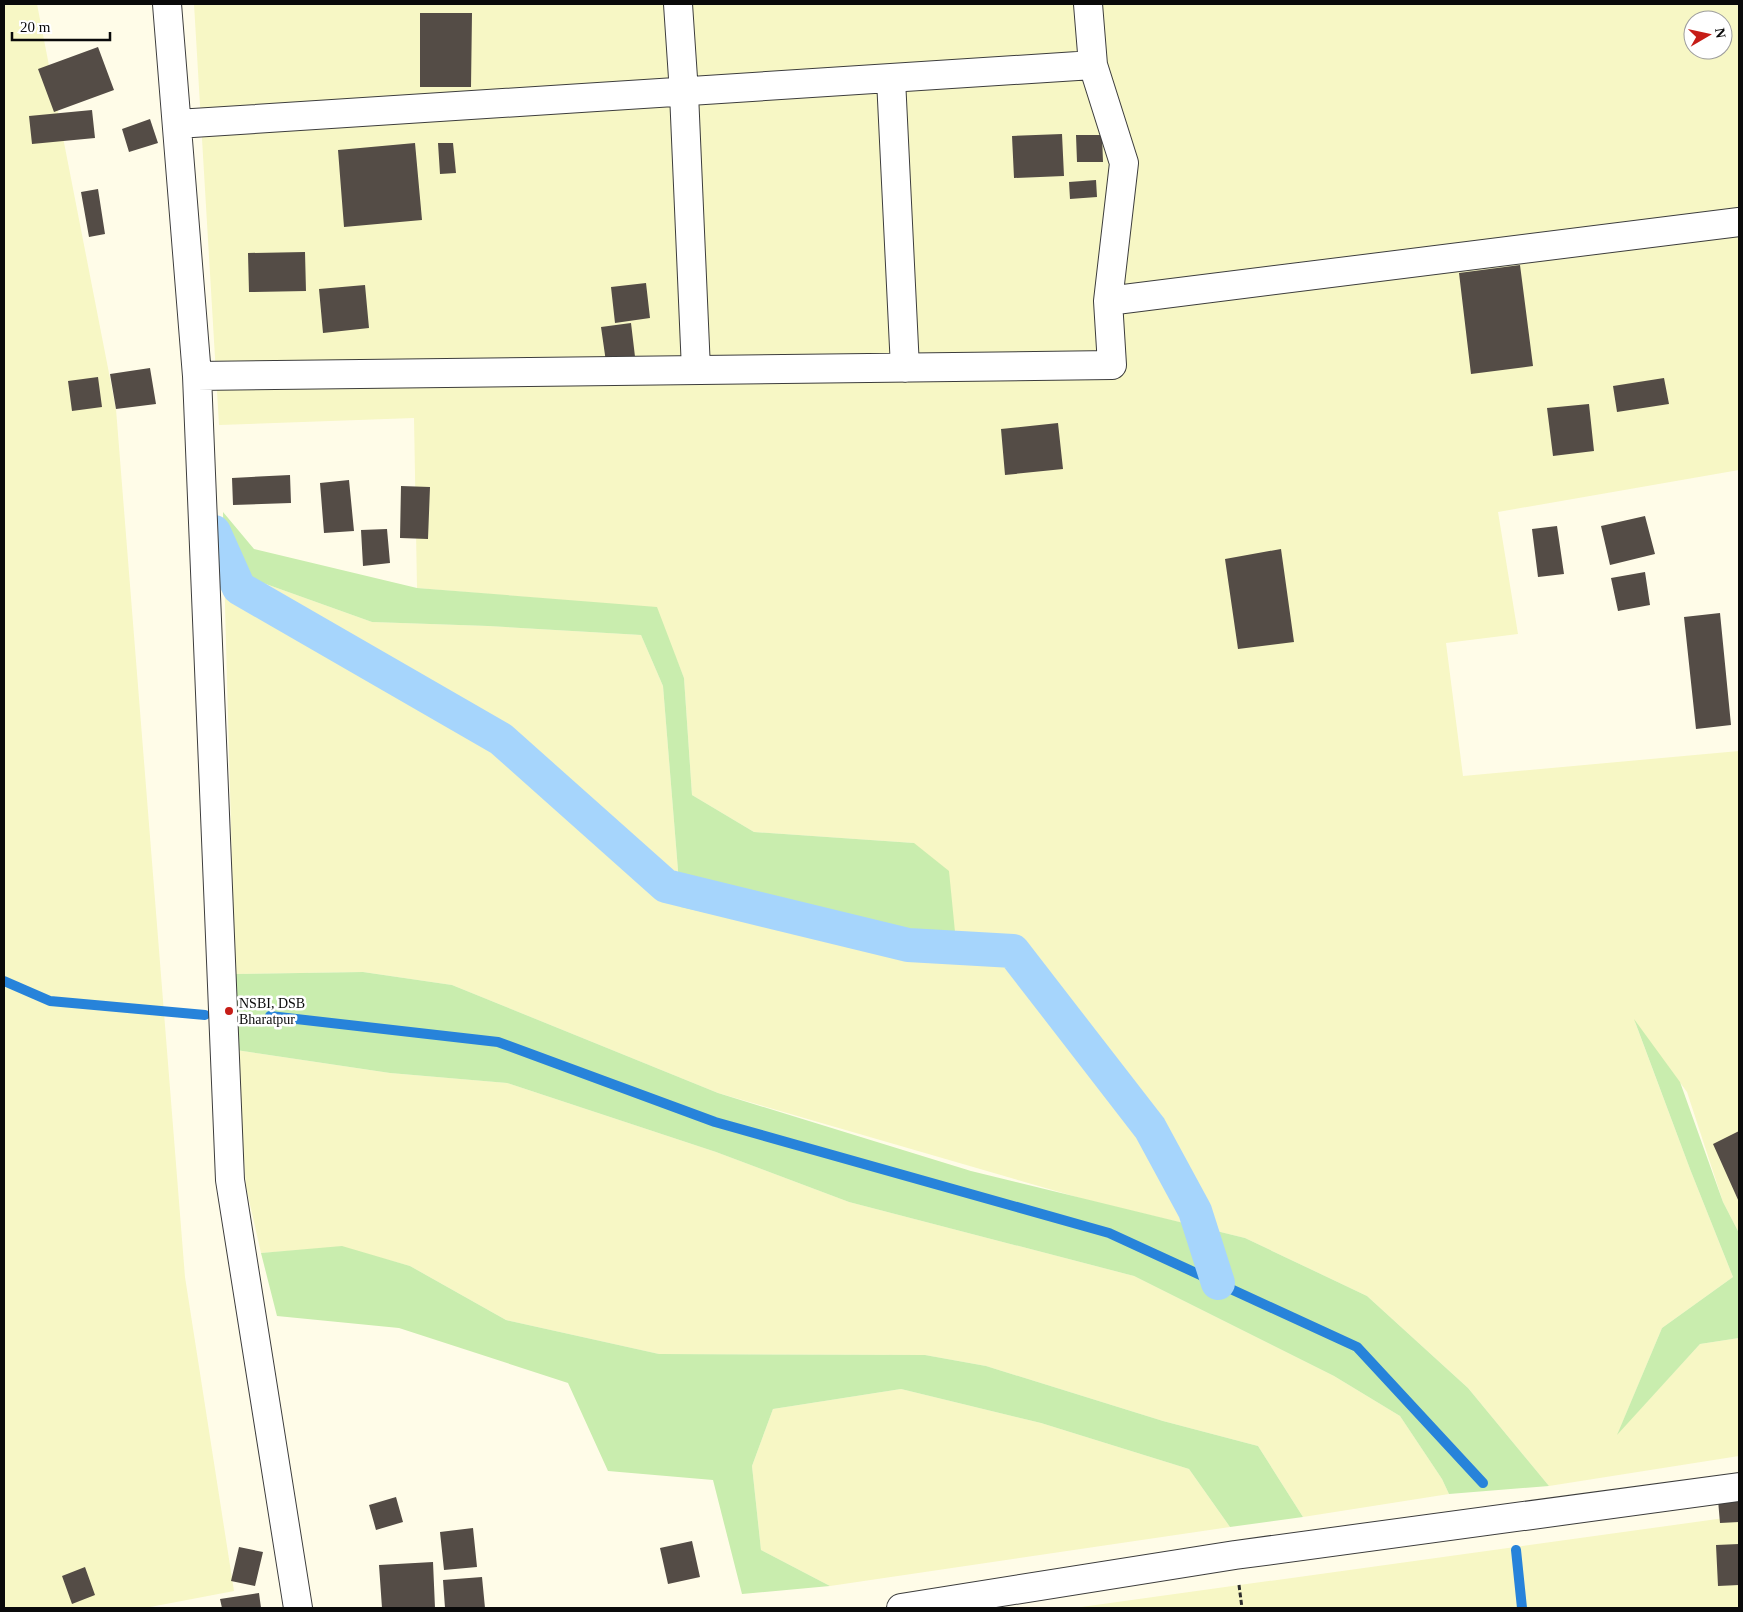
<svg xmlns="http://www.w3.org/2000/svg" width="1743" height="1612" viewBox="0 0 1743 1612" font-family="'Times New Roman',serif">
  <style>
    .farmland { fill: #f7f7c5; fill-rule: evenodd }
    .green { fill: #c9edae }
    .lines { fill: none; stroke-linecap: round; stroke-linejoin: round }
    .stream { stroke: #2783da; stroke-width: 10 }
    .canal { stroke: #a6d5fc; stroke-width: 34 }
    .building { fill: #544c46 }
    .street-casing { stroke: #3d3d3d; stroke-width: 30 }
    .path { stroke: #2c2c2c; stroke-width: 3; stroke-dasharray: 5 2.5; stroke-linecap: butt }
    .street { stroke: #fff; stroke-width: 28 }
    .poi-dot { fill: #c61d17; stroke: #fff; stroke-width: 2 }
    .labels { text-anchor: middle; stroke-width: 5; stroke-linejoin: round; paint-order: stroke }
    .poi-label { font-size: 14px; fill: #0a0a0a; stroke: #fff; text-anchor: start }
  </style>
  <rect width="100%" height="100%" fill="#fffce8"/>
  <path class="farmland" d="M4,4h33l79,405 69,868 49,314 -89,17h-141z
    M194,4h1545v466l-241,42 20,122 -72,9 17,133 276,-25v482l-16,-31 -36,-110 -52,-70 55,147 43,108 -71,51 -44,105 82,-89 39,-6v118l-190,30 -81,-98 -101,-92 -122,-58 -158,-38 -369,-107 -266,-108 -89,-13 -128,2 -11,-405 148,53 116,4 153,9 22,51 18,221 233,-64 -160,-11 -62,-37 -8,-117 -28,-70 -239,-20 -3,-170 -195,7zM1693,20h30v30h-30z
    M236,1050l154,23 117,10 209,69 133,50 285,74 200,100 66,40 42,63 7,15 -146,23 -45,-71 -95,-25 -177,-55 -61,-11 -266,-1 -153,-34 -96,-54 -68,-19 -81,6 -15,-66z
    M901,1389l140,34 148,46 41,58 -400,59 -69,-36 -9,-84 21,-57z
    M1739,1516v92h-665z"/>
  <path class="green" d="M223,512l31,37 163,39 240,19 27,71 8,117 62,37 160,11 35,28 7,71 -33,20 -242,-55 -18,-221 -22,-51 -153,-9 -116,-4 -148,-53z
    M363,972l89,13 266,108 253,78 274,67 122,58 101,92 81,98 -100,8 -7,-15 -42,-63 -66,-40 -200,-100 -285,-74 -133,-50 -209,-69 -117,-10 -154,-23 -1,-76z
    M1634,1019l46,63 43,120 16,31v105l-39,6 -83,91 45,-107 71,-51 -43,-108z
    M342,1246l68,20 96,54 153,34 266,1 61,11 177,55 95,25 45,71 -73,10 -41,-58 -148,-46 -140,-34 -128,20 -21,57 9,84 69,36 -88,8 -29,-114 -105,-9 -40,-88 -169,-55 -122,-12 -16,-63z"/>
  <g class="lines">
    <path class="stream" d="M4,981l46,20 155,14
      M270,1016l228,26 217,80 394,111 248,114 126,136
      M1516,1550l6,58"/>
    <path class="canal" d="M214,532l25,56 262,151 165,147 242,59 105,6 137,177 45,83 23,72"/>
  </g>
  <path class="building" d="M420,13h52l-1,74h-51z
    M98,47l16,43 -60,22 -16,-43z
    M92,110l3,28 -63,6 -3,-28z
    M150,119l8,24 -29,9 -7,-23z
    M1062,134l2,42 -50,2 -2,-42z
    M1076,135h26l1,27h-26z
    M415,143l7,77 -78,7 -6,-77z
    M438,143h15l3,30 -16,1z
    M1096,180l1,17 -27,2 -1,-17z
    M98,189l7,45 -16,3 -8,-45z
    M305,252l1,39 -57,1 -1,-39z
    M1520,265l13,101 -62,8 -12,-101z
    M646,283l4,35 -35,5 -4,-36z
    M365,285l4,43 -46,5 -4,-44z
    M631,323l5,42 -29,4 -6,-42z
    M150,368l6,36 -40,5 -6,-35z
    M98,377l4,30 -30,4 -4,-30z
    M1664,378l5,26 -52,8 -4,-26z
    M1589,404l5,47 -41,5 -6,-48z
    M1058,423l5,46 -58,6 -4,-46z
    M290,475l1,28 -58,2 -1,-27z
    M349,480l5,51 -30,2 -4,-50z
    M401,486l29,1 -2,52 -28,-1z
    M1645,516l10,38 -45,11 -9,-39z
    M1557,526l7,48 -26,3 -6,-48z
    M387,529l3,34 -27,3 -2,-36z
    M1281,549l13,93 -56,7 -13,-90z
    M1645,572l5,33 -32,6 -7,-33z
    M1720,613l11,112 -35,4 -12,-112z
    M1739,1131v71l-26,-58z
    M396,1497l7,25 -27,8 -7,-25z
    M1739,1498v24l-19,1 -2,-23z
    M473,1528l4,39 -33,3 -4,-38z
    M692,1541l8,36 -32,7 -8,-36z
    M1739,1544v41l-21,1 -2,-41z
    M239,1547l24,5 -8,34 -24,-5z
    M433,1562l2,46h-53l-3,-43z
    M85,1567l10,28 -23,9 -10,-28z
    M482,1577l3,31h-40l-2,-28z
    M259,1593l2,15h-39l-2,-9z"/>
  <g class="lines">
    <g class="street-casing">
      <path id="street" d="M167,4l30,372 33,804 68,428
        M678,4l6,89 12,277
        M891,79l14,289
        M177,124l916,-59
        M1108,301l631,-79
        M197,376l915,-11 -4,-64 16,-138 -31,-98 -5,-61
        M901,1608l334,-53 504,-68"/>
    </g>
    <path class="path" d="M1239,1585l3,23"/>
    <use href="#street" class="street"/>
  </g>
  <circle class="poi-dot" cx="229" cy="1011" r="5"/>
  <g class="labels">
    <g class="poi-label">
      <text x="239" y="1008">NSBI, DSB<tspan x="239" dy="16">Bharatpur</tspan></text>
    </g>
  </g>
  <rect width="1743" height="1612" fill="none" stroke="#0a0a0a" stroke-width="10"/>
  <g transform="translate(1708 35) rotate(81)"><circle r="24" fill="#ffffff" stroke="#9d9d9d"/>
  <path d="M0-4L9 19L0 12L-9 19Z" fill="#c61d17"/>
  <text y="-8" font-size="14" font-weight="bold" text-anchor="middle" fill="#0a0a0a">N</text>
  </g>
  <path d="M12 32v8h98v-8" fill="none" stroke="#0a0a0a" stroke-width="2.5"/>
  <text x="20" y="32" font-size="15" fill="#0a0a0a" stroke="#ffffff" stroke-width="4" paint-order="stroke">20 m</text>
</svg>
